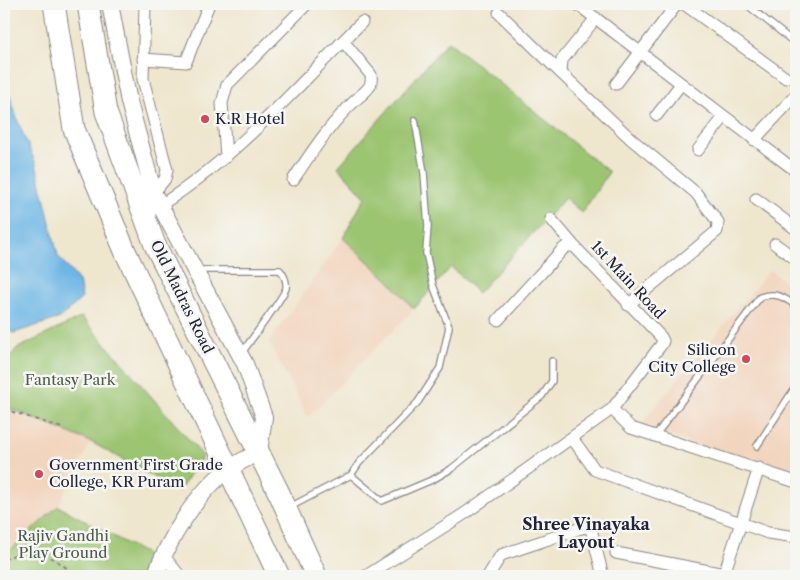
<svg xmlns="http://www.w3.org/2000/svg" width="800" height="580" viewBox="0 0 800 580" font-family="'Libre Caslon Text',serif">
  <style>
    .built { fill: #f2d5be }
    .green { fill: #9cc572; stroke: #5f7456 }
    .water { fill: #6db6e5; stroke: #486c90 }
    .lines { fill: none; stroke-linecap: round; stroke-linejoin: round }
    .lane-casing { stroke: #888484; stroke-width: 8 }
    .street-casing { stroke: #888484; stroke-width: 13 }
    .secondary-casing { stroke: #888484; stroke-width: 18 }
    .highway-casing { stroke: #888484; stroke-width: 23 }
    .path { stroke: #888484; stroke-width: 2; stroke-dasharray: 4 4; stroke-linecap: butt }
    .lane { stroke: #fff; stroke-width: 5.5 }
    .street { stroke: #fff; stroke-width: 11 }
    .secondary { stroke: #fff; stroke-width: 16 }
    .highway { stroke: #fff; stroke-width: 21 }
    .poi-dot { fill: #d1495b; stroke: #f6f6f2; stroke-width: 2 }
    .labels { text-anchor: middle; stroke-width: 5; stroke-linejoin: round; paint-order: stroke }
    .poi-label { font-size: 15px; fill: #22223b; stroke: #f6f6f2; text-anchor: start }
    .street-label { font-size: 15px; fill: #22223b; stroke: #f6f6f2 }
    .park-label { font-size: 15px; fill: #4d5b4e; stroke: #f6f6f2 }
    .neighbourhood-label { font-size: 16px; font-weight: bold; fill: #22223b; stroke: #f6f6f2 }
  </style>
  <rect width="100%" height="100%" fill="#f6f6f2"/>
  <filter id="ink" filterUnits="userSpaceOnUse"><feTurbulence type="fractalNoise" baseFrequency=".02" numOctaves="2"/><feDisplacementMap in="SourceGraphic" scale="10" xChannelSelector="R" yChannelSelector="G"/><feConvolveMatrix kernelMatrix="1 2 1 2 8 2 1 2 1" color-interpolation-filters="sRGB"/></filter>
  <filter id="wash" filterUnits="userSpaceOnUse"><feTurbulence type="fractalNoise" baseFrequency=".0096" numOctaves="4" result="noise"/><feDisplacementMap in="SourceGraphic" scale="20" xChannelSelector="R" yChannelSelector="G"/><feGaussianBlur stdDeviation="1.12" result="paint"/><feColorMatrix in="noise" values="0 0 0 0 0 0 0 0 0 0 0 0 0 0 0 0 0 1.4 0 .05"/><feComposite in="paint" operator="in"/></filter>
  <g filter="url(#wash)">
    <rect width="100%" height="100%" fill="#efe6ce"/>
    <path class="built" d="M343,238l46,43 25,28 -106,108 -39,-75z
      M770,270l26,21v187l-157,-52z
      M4,410l87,32 -33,64 -54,50z"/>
    <path class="green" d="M448,41l161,131 -27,41 -17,-15 -87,95 -27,-26 -37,42 -25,-28 -46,-43 22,-41 -27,-30z
      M82,317l121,139 -24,35 -88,-49 -87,-36v-40l12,-17z
      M58,506l90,49 -6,21h-138v-20z"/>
    <path class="water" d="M4,76l14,46 18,42 22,92 21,25 3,17 -22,20 -46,15 -10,-4z"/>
  </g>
  <g filter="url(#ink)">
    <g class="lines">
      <g class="lane-casing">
        <path id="lane" d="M746,4l50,40
          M198,270h82c4,5 7,11 6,18 -3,11 -36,52 -44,65
          M655,436l105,-139c16,-5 24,0 36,9
          M757,446l39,-60
          M351,475l8,-12 59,-61 22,-34 9,-41 -16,-42 -7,-32 2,-27 -4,-53 -9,-53
          M290,507l61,-32 31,26 52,-22 17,-10 91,-73 10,-15v-20"/>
      </g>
      <g class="street-casing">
        <path id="street" d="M145,4l-2,75 24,91 -2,9 -15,18
          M577,4l219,167
          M684,4l102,74
          M499,13l62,60
          M596,18l-34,42 -1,13 70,66 65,54 22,29 -1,9 -89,74
          M143,59l43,3 23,-58
          M616,84l61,-80
          M657,115l24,-31
          M754,140l42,-45
          M698,150l26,-33
          M226,157l-4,-54 5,-18 80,-81
          M293,180c20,-30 39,-59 66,-83 8,-7 14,-11 12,-22l-28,-34
          M756,199l40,30
          M154,209c80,-48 142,-122 208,-187
          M775,244l21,15
          M498,320l65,-71 4,-3h7
          M612,409l19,19 165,54
          M572,438l23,32 173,63 28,4
          M616,553l119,23
          M163,555l17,21
          M724,574l35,-106
          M366,576l98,-62 148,-105 49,-64 2,-4 -2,-4 -87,-91 -23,-27
          M488,576l13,-21 89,-30 13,51"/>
      </g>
      <g class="secondary-casing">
        <path id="secondary" d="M110,4l19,98 25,92 91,170 19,53 -5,35c-10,5 -21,11 -30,17 -32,22 -61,72 -74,107"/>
      </g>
      <g class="highway-casing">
        <path id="highway" d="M54,4l20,125 51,122 154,325
          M88,4l18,108 49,133 124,248 37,83"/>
      </g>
      <path class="path" d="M4,409l58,19
        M4,560c28,-17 50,-3 73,16"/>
      <use href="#lane" class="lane"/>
      <use href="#street" class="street"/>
      <use href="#secondary" class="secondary"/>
      <use href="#highway" class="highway"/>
    </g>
  </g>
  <g class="poi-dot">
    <circle cx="205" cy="119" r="5"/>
    <circle cx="746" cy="359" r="5"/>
    <circle cx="39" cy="474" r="5"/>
  </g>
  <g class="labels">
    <g class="poi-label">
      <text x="215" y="124">K.R Hotel</text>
      <text x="736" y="355" text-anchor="end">Silicon<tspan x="736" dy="17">City College</tspan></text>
      <text x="49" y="470">Government First Grade<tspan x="49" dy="17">College, KR Puram</tspan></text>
    </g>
    <g class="street-label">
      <text transform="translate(628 280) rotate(47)" y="5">1st Main Road</text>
      <text transform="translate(182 297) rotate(64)" y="5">Old Madras Road</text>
    </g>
    <g class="park-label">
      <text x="70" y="385">Fantasy Park</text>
      <text x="63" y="541">Rajiv Gandhi<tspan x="63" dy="17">Play Ground</tspan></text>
    </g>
    <g class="neighbourhood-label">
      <text x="586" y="530">Shree Vinayaka<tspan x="586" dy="18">Layout</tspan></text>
    </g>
  </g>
  <rect width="800" height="580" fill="none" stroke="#f6f6f2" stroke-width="20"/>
</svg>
